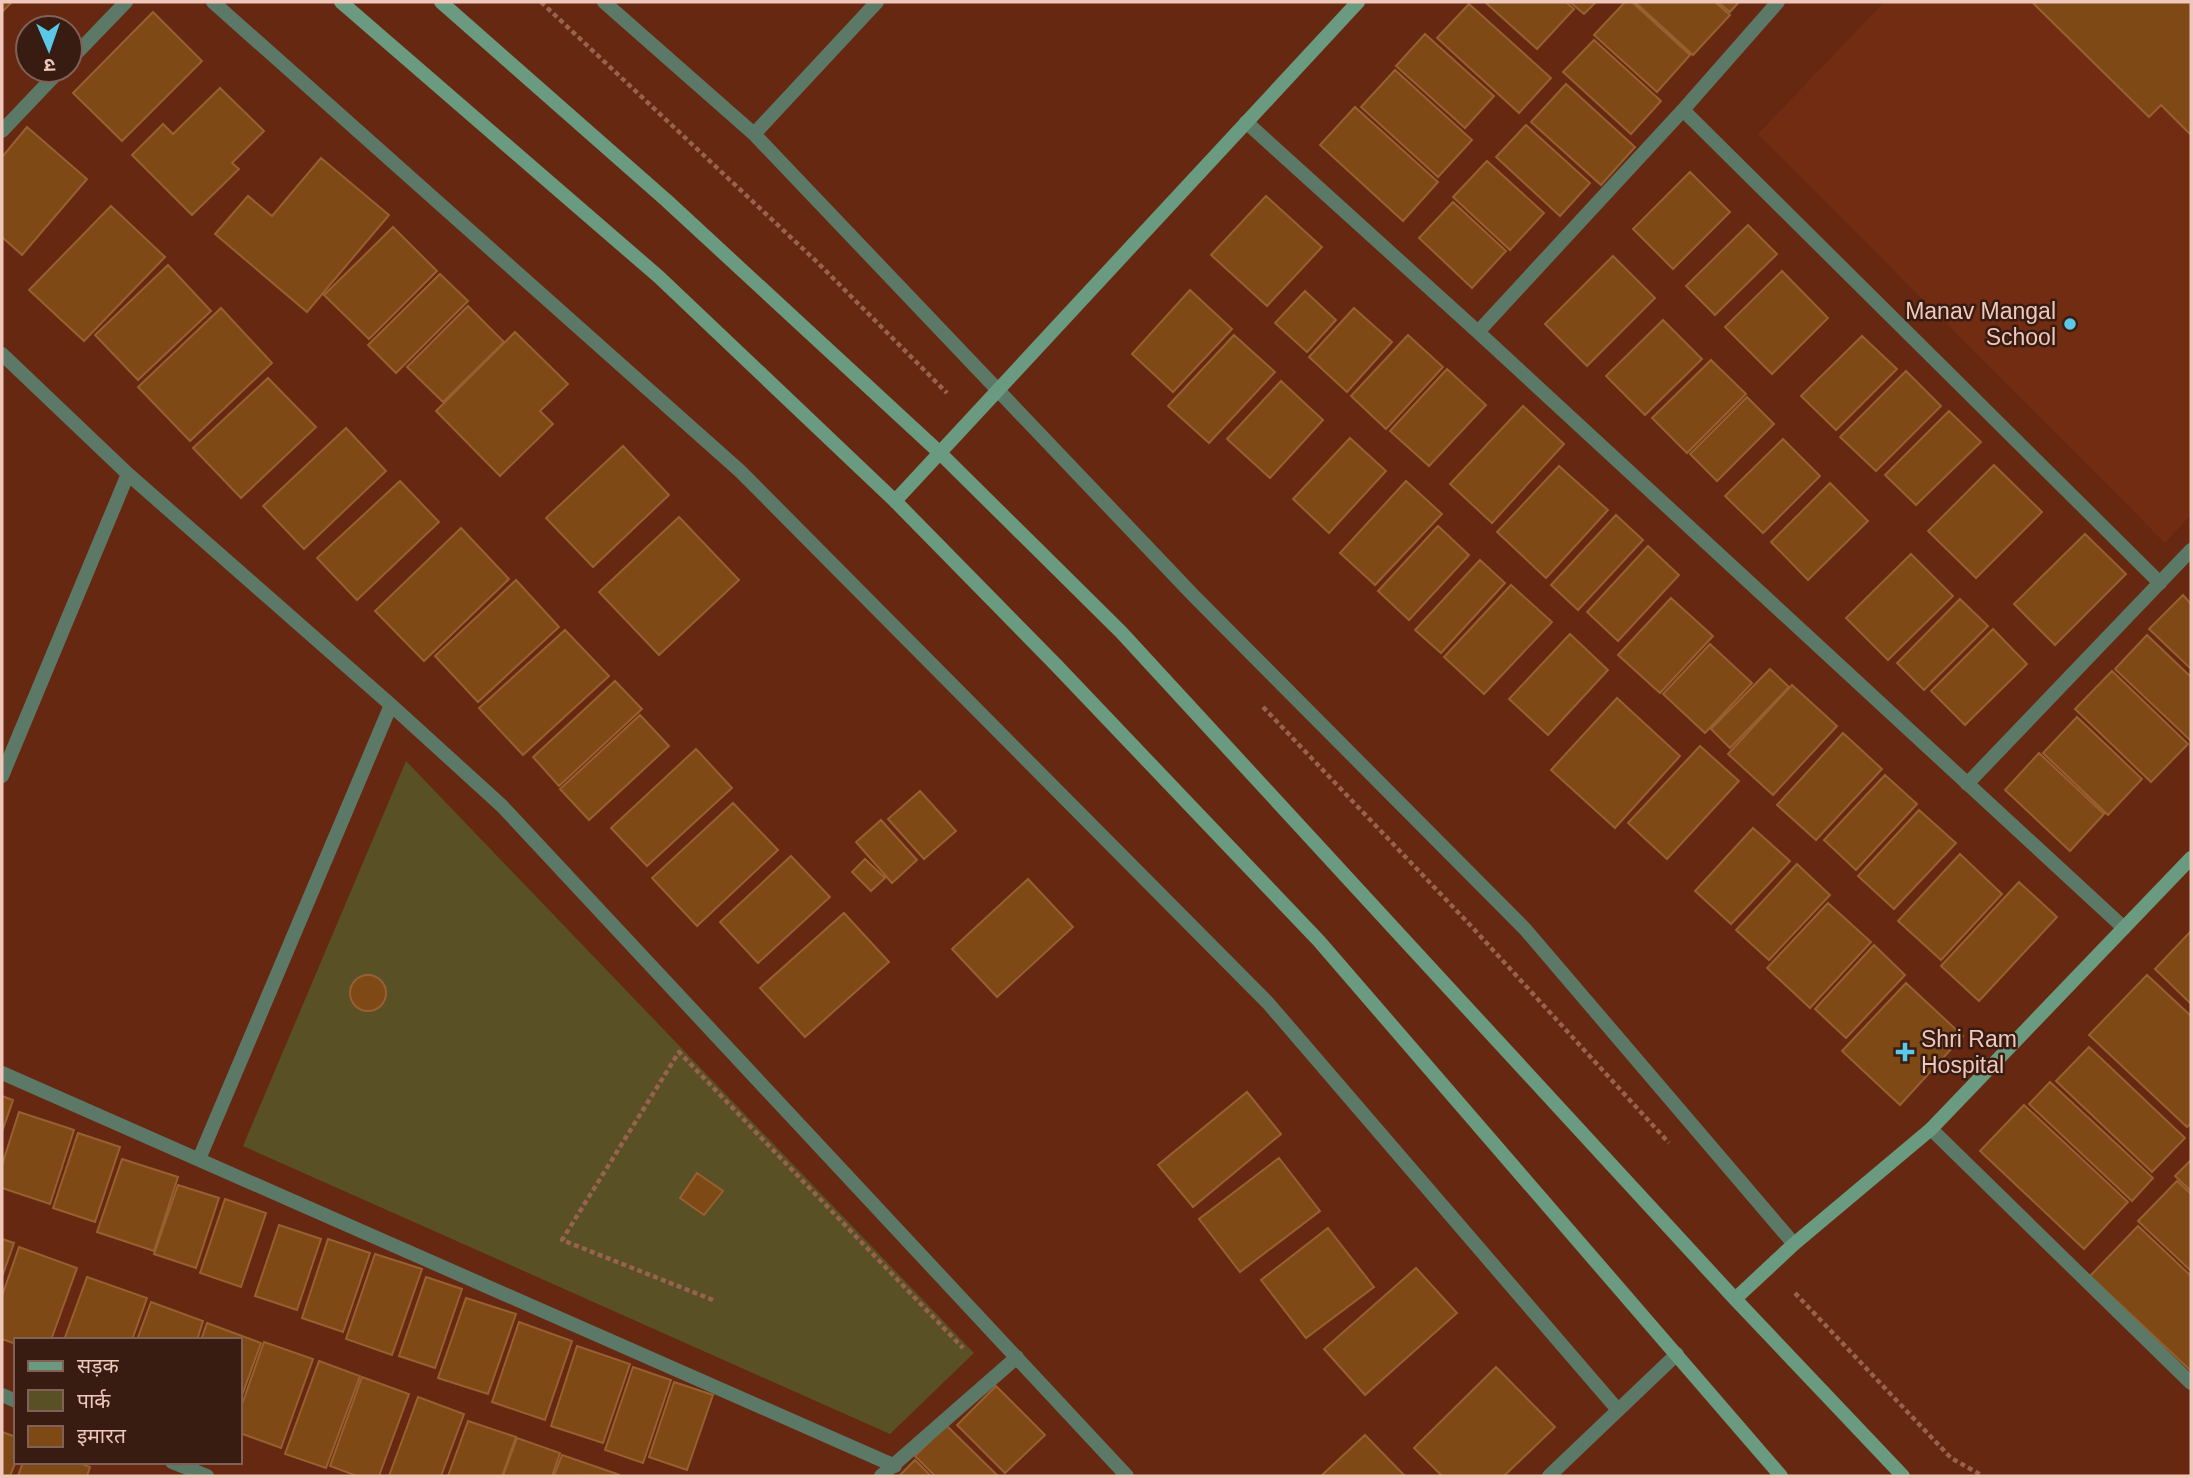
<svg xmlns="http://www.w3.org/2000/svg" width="2193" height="1478" viewBox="0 0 2193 1478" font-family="Arial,'Noto Sans Devanagari',sans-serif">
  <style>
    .built { fill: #722c11 }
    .green { fill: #595125 }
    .building { fill: #7e4915; stroke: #976030; stroke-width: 2 }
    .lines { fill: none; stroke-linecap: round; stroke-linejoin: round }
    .path { stroke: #98624f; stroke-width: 4.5; stroke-dasharray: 5 3.5; stroke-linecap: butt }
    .lane { stroke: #5c7968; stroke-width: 14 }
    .street { stroke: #5c7968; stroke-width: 14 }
    .secondary { stroke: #6a9a7f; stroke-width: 14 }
    .poi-dot { fill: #5bc8e7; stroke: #381c12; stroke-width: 2.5 }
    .labels { text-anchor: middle; stroke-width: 5; stroke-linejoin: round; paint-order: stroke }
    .poi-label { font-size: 23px; fill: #efc8bb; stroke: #381c12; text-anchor: end }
  </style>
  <rect width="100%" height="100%" fill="#662811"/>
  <path class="built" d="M1884,2h307v513l-26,28 -407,-409z"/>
  <path class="green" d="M406,761l568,592 -84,81 -647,-288z"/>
  <path class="building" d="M2,2h10l-10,10z
    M1485,2h81l8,7 -37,40z
    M1570,2h26l-12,12z
    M1625,2h7l58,53 -33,37 -63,-57z
    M1635,2h80l15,13 -37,40z
    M1718,2h21l-9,10z
    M2032,2h159v133l-30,-30 -12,12z
    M1469,4l82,74 -32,35 -82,-75z
    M153,12l49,49 -80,80 -49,-48z
    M1425,34l69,62 -29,32 -69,-62z
    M1594,40l67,61 -30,33 -68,-62z
    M1395,70l77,70 -34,37 -77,-70z
    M1566,84l69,63 -34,38 -70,-63z
    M220,88l44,43 -32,32 7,6 -47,46 -60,-60 31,-31 10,10z
    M1355,107l83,75 -35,39 -83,-76z
    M1526,125l64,58 -30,33 -64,-59z
    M27,127l60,52 -65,76 -20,-18v-80z
    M321,158l68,57 -82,97 -92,-78 33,-38 24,20z
    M1487,161l57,52 -34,37 -57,-53z
    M1690,172l40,40 -57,57 -40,-40z
    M1266,196l56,51 -55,59 -56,-51z
    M1453,202l53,49 -34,37 -53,-50z
    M111,206l54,51 -81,84 -55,-51z
    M1748,225l29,29 -62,61 -29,-29z
    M393,227l44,44 -68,68 -45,-44z
    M1613,256l42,42 -68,68 -42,-42z
    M168,265l43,46 -73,69 -43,-45z
    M1782,271l46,47 -56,56 -47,-47z
    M440,274l28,27 -72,72 -28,-28z
    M1190,290l42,39 -59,63 -41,-38z
    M1305,291l31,29 -29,32 -32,-29z
    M468,306l36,36 -61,60 -36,-35z
    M221,308l51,55 -82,78 -52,-54z
    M1354,308l38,34 -45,50 -38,-35z
    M1663,320l39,39 -57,56 -39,-39z
    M515,332l53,52 -28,27 13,13 -53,52 -64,-65z
    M1234,335l41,37 -66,71 -41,-37z
    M1408,335l35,32 -57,62 -35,-33z
    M1862,336l35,33 -61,61 -35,-34z
    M1711,360l35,34 -59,59 -35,-35z
    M1447,369l39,36 -57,61 -39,-35z
    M1906,371l35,35 -65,65 -36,-34z
    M268,378l48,49 -75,71 -48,-50z
    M1281,381l42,39 -53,58 -43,-39z
    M1747,397l27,27 -57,57 -27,-27z
    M1523,406l41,38 -72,79 -42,-39z
    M1949,411l32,31 -65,63 -31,-30z
    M346,428l40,43 -82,78 -41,-43z
    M1350,438l36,33 -57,62 -36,-34z
    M1783,439l37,37 -57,57 -38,-37z
    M623,446l46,49 -76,72 -47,-49z
    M1994,465l48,47 -66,66 -48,-47z
    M1559,466l49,44 -62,68 -49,-46z
    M400,481l39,41 -82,78 -40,-42z
    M1406,481l36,33 -67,71 -35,-32z
    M1830,483l38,38 -60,59 -37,-38z
    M1616,515l27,25 -65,70 -27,-25z
    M679,517l60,63 -80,75 -60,-63z
    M1438,526l31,29 -60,65 -31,-29z
    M461,528l48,51 -85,82 -49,-50z
    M2085,534l41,40 -71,71 -41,-41z
    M1648,546l31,29 -61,66 -31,-29z
    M1911,554l42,42 -65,64 -42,-42z
    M1480,560l25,23 -64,70 -26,-23z
    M516,580l43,47 -81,75 -43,-46z
    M1511,585l41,37 -68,72 -40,-37z
    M2183,595l8,9v65l-42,-40z
    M1671,598l42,38 -53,57 -42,-38z
    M1960,599l28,27 -64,64 -27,-27z
    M1993,629l34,35 -62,61 -34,-34z
    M565,630l44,46 -86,79 -44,-47z
    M1570,634l38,36 -60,65 -39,-36z
    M2147,635l44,42v64l-76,-72z
    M1710,644l42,39 -47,50 -42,-39z
    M1770,669l19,18 -59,61 -19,-19z
    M2112,671l76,73 -37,38 -76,-73z
    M615,681l27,28 -83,77 -26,-29z
    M1792,685l45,41 -64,69 -45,-41z
    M1617,698l63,58 -65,72 -64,-58z
    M640,715l29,31 -80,74 -29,-31z
    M2077,717l65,62 -34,36 -65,-62z
    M1843,733l39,36 -66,71 -39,-35z
    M1700,746l39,35 -72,78 -39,-36z
    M696,749l36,39 -85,78 -36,-38z
    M2039,753l65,61 -34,37 -65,-61z
    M1885,775l32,29 -61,66 -32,-30z
    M920,791l36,40 -32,28 -36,-40z
    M733,803l45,47 -81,76 -45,-48z
    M1919,810l37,33 -62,66 -36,-33z
    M881,820l36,40 -25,23 -36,-41z
    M1753,828l37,33 -59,63 -36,-33z
    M1960,854l42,40 -61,66 -43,-39z
    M791,856l39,41 -72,66 -38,-41z
    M865,859l20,19 -14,13 -19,-19z
    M1797,864l33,31 -61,65 -33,-30z
    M1028,879l45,48 -76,70 -45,-48z
    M2019,882l38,35 -78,84 -38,-35z
    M1828,903l43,39 -61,66 -43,-40z
    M844,913l45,49 -84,75 -45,-49z
    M2191,931v73l-36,-35z
    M1874,945l31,30 -59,63 -31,-29z
    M2147,975l44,41v107l-4,4 -98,-92z
    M350 993a18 18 0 1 1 36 0a18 18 0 1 1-36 0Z
    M1906,983l57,53 -63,69 -58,-54z
    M2089,1047l96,91 -33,34 -96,-91z
    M2050,1082l103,96 -21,23 -103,-97z
    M1247,1092l34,42 -88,73 -35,-42z
    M2,1096l11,4 -11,32z
    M2024,1105l104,97 -44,47 -104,-98z
    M19,1112l55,18 -24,74 -48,-16v-23z
    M78,1133l42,14 -25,75 -42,-14z
    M1279,1158l41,53 -80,61 -41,-53z
    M122,1159l56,18 -24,74 -57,-19z
    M2191,1160v31l-16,-15z
    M697,1173l26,18 -19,24 -24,-17z
    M2177,1181l14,13v77l-53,-50z
    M178,1185l41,13 -23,70 -42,-14z
    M225,1199l41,14 -25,74 -41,-14z
    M279,1225l42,14 -24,71 -42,-14z
    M2138,1226l53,50v95l-101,-95z
    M1328,1228l46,59 -68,51 -45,-58z
    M2,1239l12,4 -12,34z
    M328,1239l42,14 -27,79 -41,-14z
    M19,1247l58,21 -26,72h-35v4l-14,-5v-43z
    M375,1254l47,15 -30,86 -46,-16z
    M1416,1268l41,45 -92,82 -41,-46z
    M87,1277l60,21 -15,42h-68z
    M426,1277l36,12 -27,79 -36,-12z
    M466,1298l50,16 -28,80 -50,-16z
    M151,1302l52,19 -6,19h-60z
    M519,1322l53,19 -27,79 -53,-18z
    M207,1323l54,20 -21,58v-61h-39z
    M264,1342l49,17 -32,89 -41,-15v-23z
    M577,1346l53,18 -27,79 -52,-17z
    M319,1361l41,15 -34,92 -41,-14z
    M633,1367l38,13 -28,83 -38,-13z
    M1496,1367l59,60 -51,49h-62l-28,-28z
    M362,1377l47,17 -30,82h-22l-27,-10z
    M674,1382l39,13 -26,75 -38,-13z
    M996,1386l49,49 -40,38 -48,-48z
    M418,1397l46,17 -23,62h-52z
    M468,1421l48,16 -14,39h-54z
    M946,1425l52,51h-63l-20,-20z
    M2,1432l14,5v24l-6,15h-8z
    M1365,1435l40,41h-84z
    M517,1438l43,15 -8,23h-49z
    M562,1455l58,20 -66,1z
    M915,1460l16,16h-32z
    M23,1462h54l13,5 -3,9h-69z"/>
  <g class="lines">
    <path class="path" d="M541,2l276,260 130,131
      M1263,707l209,220 197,216
      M1795,1293l156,165 32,18
      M713,1300l-151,-60 117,-188 284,296"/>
    <path class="lane" d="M1931,1129l260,254"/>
    <path class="street" d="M213,2l527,469 528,532 350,407
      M604,2l150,132 439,461 332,334 269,315
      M70,60l56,-58
      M1683,110l477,473
      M1246,122l232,210 646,596
      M2,131l58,-61
      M754,134l123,-132
      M1478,332l205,-222 95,-108
      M2,354l126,120 263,231 111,101 625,670
      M2,776l126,-302
      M1967,784l224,-234
      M2,1073l893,393
      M199,1159l192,-454
      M2,1395l14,6
      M172,1462l35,14
      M881,1476l136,-119
      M1549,1476l128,-122"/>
    <path class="secondary" d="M341,2l318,275 236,224 162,165 262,275 462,535
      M441,2l225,198 274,253 181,179 614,667 168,177
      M895,501l463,-499
      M1735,1299l59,-55 137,-115 260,-271"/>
  </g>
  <g class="poi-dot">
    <circle cx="2070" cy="324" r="7"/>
    <path d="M1901.5 1041.5h7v7h7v7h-7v7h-7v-7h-7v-7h7z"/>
  </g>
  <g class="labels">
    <g class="poi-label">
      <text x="2056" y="319">Manav Mangal<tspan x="2056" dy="26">School</tspan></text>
      <text x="1921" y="1047" text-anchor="start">Shri Ram<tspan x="1921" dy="26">Hospital</tspan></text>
    </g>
  </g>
  <rect width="2193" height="1478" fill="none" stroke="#efc8bb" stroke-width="7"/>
  <rect x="14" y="1338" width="228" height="126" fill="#381c12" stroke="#816156" stroke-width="2"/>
  <rect x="28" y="1361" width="35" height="10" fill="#6a9a7f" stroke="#816156" stroke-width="2"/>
  <text x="77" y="1373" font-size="21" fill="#efc8bb">सड़क</text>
  <rect x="28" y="1390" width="35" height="21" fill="#595125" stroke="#816156" stroke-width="2"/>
  <text x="77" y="1408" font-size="21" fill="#efc8bb">पार्क</text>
  <rect x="28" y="1426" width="35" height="21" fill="#7e4915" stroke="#816156" stroke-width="2"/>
  <text x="77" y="1443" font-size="21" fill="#efc8bb">इमारत</text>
  <g transform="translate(49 49) rotate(178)"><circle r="33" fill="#381c12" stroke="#816156" stroke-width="2"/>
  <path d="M0-5L12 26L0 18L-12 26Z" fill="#5bc8e7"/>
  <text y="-10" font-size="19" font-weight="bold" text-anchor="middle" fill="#efc8bb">उ</text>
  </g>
</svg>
